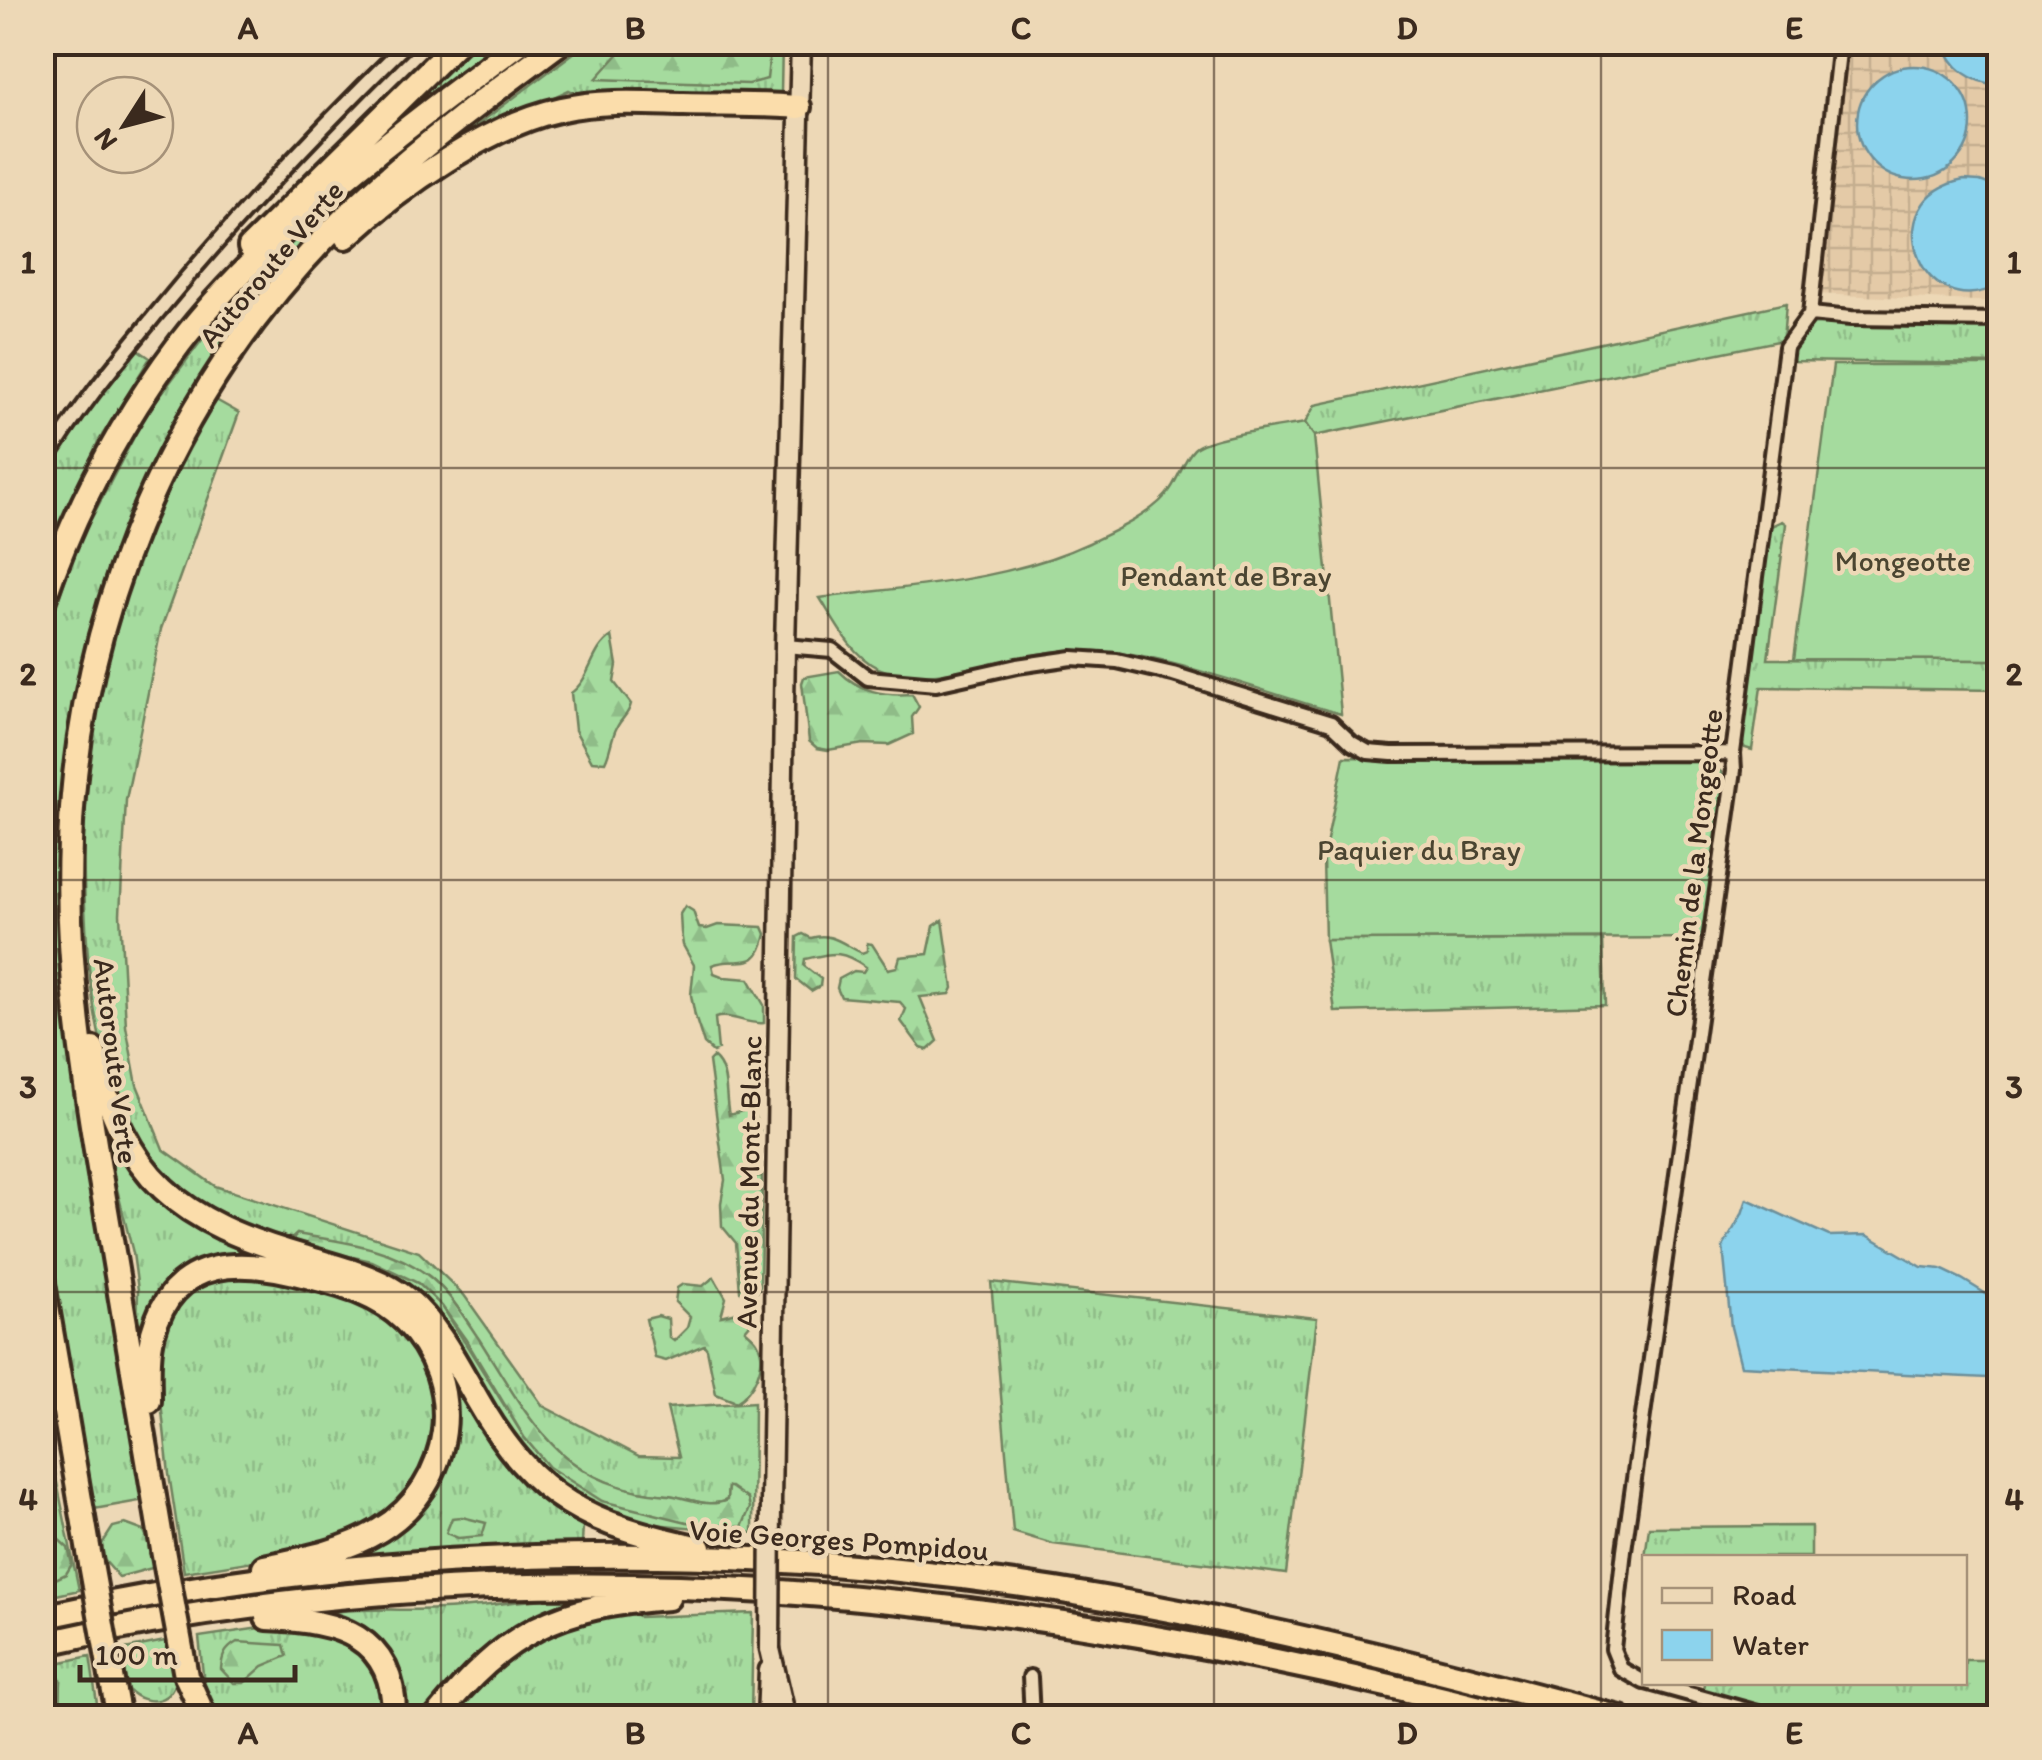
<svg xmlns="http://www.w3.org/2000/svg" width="2042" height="1760" viewBox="0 0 2042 1760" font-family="Itim,sans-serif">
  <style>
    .industrial { fill: url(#industrial-grid) }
    .grass { fill: url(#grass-tufts); stroke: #70825e; stroke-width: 2.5 }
    .forest { fill: url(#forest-firs); stroke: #70825e; stroke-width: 2.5 }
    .garden { fill: #a5db9e; stroke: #70825e; stroke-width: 2.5 }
    .water { fill: #8cd3ed; stroke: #6c8f9a; stroke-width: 2.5 }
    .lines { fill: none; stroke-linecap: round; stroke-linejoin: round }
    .street-casing { stroke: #3b2a1e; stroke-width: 20 }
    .secondary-casing { stroke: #3b2a1e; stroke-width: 25 }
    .highway-casing { stroke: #3b2a1e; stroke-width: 30 }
    .street { stroke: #edd8b6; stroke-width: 12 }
    .secondary { stroke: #edd8b6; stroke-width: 18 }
    .highway { stroke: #fbddab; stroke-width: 22 }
    .secondary-bridge-casing { stroke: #3b2a1e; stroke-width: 25; stroke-linecap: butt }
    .highway-bridge-casing { stroke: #3b2a1e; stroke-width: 30; stroke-linecap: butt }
    .secondary-bridge { stroke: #edd8b6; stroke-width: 18 }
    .highway-bridge { stroke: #fbddab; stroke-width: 22 }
    .grid { fill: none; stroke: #3b2a1e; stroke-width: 2.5; stroke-opacity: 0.55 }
    .labels { text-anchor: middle; stroke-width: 9; stroke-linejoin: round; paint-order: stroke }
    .street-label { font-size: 30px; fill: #3b2a1e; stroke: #edd8b6 }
    .park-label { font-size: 30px; fill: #4b4531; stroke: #edd8b6 }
    .neatline { fill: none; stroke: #3b2a1e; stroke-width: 4 }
    .grid-label { font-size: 32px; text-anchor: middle; font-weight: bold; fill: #3b2a1e }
  </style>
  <defs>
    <pattern id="industrial-grid" width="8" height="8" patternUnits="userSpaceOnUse" patternTransform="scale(2.5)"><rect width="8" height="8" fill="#e4caa7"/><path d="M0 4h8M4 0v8" fill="none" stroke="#c4ae8f"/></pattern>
    <pattern id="grass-tufts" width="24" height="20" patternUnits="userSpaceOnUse" patternTransform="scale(2.5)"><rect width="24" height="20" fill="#a5db9e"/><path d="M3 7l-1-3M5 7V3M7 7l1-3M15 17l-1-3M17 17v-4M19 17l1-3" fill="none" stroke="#8fbc88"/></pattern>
    <pattern id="forest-firs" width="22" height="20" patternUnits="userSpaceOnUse" patternTransform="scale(2.5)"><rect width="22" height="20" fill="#a5db9e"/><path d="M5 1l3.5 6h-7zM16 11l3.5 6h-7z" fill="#8fbc88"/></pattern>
  </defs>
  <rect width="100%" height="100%" fill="#edd8b6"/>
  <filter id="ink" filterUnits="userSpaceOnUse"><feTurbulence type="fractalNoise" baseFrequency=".01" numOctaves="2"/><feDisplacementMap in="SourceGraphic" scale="20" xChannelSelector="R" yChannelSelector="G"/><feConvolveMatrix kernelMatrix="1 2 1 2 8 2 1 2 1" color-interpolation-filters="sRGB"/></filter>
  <g filter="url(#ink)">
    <path class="industrial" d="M1848,43h151v259l-184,-8z"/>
    <path class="grass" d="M468,43h30l-150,115z
      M587,43h195l-1,50 -142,-2 -58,5 -12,-6 -120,56z
      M308,224l8,10c-32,36 -65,72 -92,111 -98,140 -159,313 -166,483 -4,72 3,142 10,213l77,459 -51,9 -51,-290 -1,-571 34,-100 70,-134 77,-102z
      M1786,303l-3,37 -469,96 -9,-13 10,-18z
      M1814,324l185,1v39l-209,-3 6,-19z
      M134,347l16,11 -52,84 -55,116v-78l53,-87z
      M216,400l23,13 -78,216 -35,171 -6,114 6,112 11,59 26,64 52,37 204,66 45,43 79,111 96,50 40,1 -12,-49 87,-6 -1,131 -123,-11 -54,-23 -62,-53 -56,-97 -163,-104 77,16 46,22 24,23 82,131 25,30 179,60 8,-36 -8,-4 -1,13c-20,9 -40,-3 -60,-5 -105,-7 -136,-73 -186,-152 -15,-24 -30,-49 -52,-67 -18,-13 -105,-34 -132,-42l-10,9c-54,-17 -111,-42 -144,-90 -7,-10 -11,-23 -16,-34 -26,-56 -36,-115 -40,-176 -2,-38 -5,-76 -3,-113 8,-149 51,-304 132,-430z
      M1782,521l4,3 -18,135 231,1v30l-238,-3 -9,63 -7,-2 -5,-8 26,-205 5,-9z
      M1603,939l2,66 -270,7 -10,-72z
      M106,1127l21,35 126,87v6c-39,0 -72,17 -99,46 -7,9 -8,19 -17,26l1,-37 -5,-37 -28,-112z
      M220,1274c56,4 129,14 175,50 10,8 16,20 23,30 41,63 7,143 -55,175 -46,25 -127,35 -179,43l-15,-98 -13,-117 15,-48 19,-20z
      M991,1282l326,36 -31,256 -233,-30 -40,-12z
      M449,1366l91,129 43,31 -1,17 -235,13 70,-44z
      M42,1409l37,181 -36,8h-1z
      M1811,1526v31h-166l4,-30z
      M575,1597l1,3 -46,23 -104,94h-22l-6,-32 -66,-66 1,-7c42,-5 83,0 125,-4 39,-3 77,-10 117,-11z
      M625,1610l13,7 115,-4 -2,104 -304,1 42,-47 72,-45z
      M260,1628c47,-1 109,2 123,58 2,9 0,22 1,31h-168l-12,-33 -5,-47z
      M170,1640c2,11 6,23 6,34 -1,29 -29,34 -48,16l-8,-40z
      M90,1656l9,61h-48l9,-10 1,-27 -18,-5v-9z
      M1965,1660h34l1,55 -3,2h-202l-92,-24 1,-11h260z"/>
    <path class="forest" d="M628,43h143l-4,36 -18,5 -153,-5z
      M612,636l5,29 -3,17 17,22c-3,12 -9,13 -14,23 -6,11 -6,23 -12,35l-13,-1 -17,-31 -4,-37c20,-14 20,-44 41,-57z
      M839,671c21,21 45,25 73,23l7,13 -7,10 1,17 -24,11 -26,-1 -35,6 -11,-2 -8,-7 -7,-58 2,-6z
      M685,906l8,5 6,17 8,1 11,-4 45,2 3,7c-9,42 -28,20 -54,31l2,8 10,4 25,2 15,26v18c-17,2 -34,-10 -49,-5l3,32 -5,2 -9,-8 -9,-28 -4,-21 3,-30 -11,-20 -2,-13 -1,-18z
      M943,920l10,68 -3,6 -30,3 18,44 -10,9 -7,-2 -20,-27 5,-12 -6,-7 -59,-5 -4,-9 2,-9 15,-8 9,1 3,-5c-26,-18 -33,-14 -61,-8l-1,7 17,13 -1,7 -9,5 -15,-12 1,-42 6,-3 8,4c20,-7 33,7 51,15l5,-2v-8l5,1 16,25 9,-2 3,-10 28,-3 6,-28z
      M713,1057c17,14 11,38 16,58l17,-5 7,3 7,16 -4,19 -7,1 -1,28 14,-1 -2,110 -3,6 -9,3 -8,-4 -4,-48 -14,-17 -1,-23 4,-23 -16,-119z
      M297,1234c44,8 92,12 129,40 23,17 37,42 53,65 52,82 81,148 189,156 19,2 39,14 59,5l1,-13h3l17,12 2,9 -8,19 -55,-5 -85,-21 -53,-34 -25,-30 -58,-97 -24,-34 -24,-23 -46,-22 -77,-16 -3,-6z
      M714,1277l12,21 -5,18 16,-4 13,2v10l-5,6c4,4 9,7 12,12 12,19 -4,51 -21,60l-20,-8 -9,-45 -3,-4 -38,16 -11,-3 -9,-39 12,-3 10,3 1,18 5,4 13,-13 3,-11 -15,-15 2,-14 6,-4 20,2z
      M462,1517l24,6 -4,13 -24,2 -12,-5 6,-15z
      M125,1524l19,7 9,20 -1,17 -33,9 -15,-17 -2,-16 11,-17z
      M57,1538l11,10 4,16 -6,10 -23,11v-40z
      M237,1642l47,3 3,11 -24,10 -19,17h-10l-13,-14c1,-13 4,-20 16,-27z
      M43,1675l18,4 -1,28 -9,10h-8z"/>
    <path class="garden" d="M1833,365h166v295l-205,-1z
      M1305,423l9,13 27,278c-84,-23 -204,-74 -290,-62 -47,6 -128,37 -173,16 -27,-13 -43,-46 -58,-70 89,-12 186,-16 269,-55 25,-12 59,-27 77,-48 12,-13 16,-34 28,-46 13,-13 90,-22 111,-26z
      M1344,757l360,3 18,12 4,14 -21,152 -380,2 -2,-81z"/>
    <path class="water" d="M1943,43h56v42c-27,-2 -47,-16 -56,-42z
      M1857 123a57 57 0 1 1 114 0a57 57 0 1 1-114 0Z
      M1964,180l16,1 19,7v97c-81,42 -125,-89 -35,-105z
      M1747,1199l82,37 38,-1 55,32 19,2 21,10 37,23v25l-12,51 -246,-12 -10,-39 -8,-80 19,-33z"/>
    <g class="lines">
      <g class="street-casing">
        <path id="street" d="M1810,314l41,4 149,2
          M42,468c33,-56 74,-105 115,-155 78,-95 163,-185 251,-271
          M785,646l47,4 36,28 68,6 81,-18 55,-8 45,3 56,13 158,49 21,20 16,9 24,2 341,-1
          M1030,1677l2,41
          M1644,1682l-23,-13 -8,-20 11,-99 110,-780 -1,-17 53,-406 24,-33 30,-272
          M1646,1682l130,36"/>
      </g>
      <g class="secondary-casing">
        <path id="secondary" d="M771,1503l14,-857 16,-604
          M770,1649l16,69
          M767,1718l2,-48"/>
      </g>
      <g class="highway-casing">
        <path id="highway" d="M346,237c55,-51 142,-112 216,-128 40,-9 82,-6 122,-5 39,1 77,0 115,3
          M250,247l208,-205
          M42,604c32,-93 79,-183 138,-261 85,-111 228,-217 341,-301
          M93,1049c32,131 85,172 211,208 35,11 75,19 104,43 31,27 49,65 69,99 58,102 112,125 223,149
          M42,1278l49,286
          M149,1401c0,-22 -2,-46 4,-68 21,-80 93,-74 157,-56 34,9 69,18 95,44 63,62 49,164 -25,209 -34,21 -77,29 -116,37
          M163,1550c-19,-117 -40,-235 -59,-352 -20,-117 -39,-236 -34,-355 10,-252 117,-484 304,-653 59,-54 124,-101 187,-148
          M42,1617c347,-76 713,-80 1062,-19 174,30 345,74 516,120
          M267,1618c69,2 129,17 127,100
          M42,1644c488,-111 998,-52 1477,74
          M111,1676l8,42
          M186,1676l19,42
          M436,1718c70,-87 122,-112 232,-120"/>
      </g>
      <use href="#street" class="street"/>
      <use href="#secondary" class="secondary"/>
      <use href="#highway" class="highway"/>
      <g class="secondary-bridge-casing">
        <path id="secondary-bridge" d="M770,1649l1,-146"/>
      </g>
      <g class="highway-bridge-casing">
        <path id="highway-bridge" d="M163,1550l23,126
          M91,1564l20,112"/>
      </g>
      <use href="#secondary-bridge" class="secondary-bridge"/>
      <use href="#highway-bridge" class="highway-bridge"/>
    </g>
  </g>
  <path class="grid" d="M441,42v1676M828,42v1676M1214,42v1676M1601,42v1676M42,468h1958M42,880h1958M42,1292h1958"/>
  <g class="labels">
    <g class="street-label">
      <text transform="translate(271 264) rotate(-50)" y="10">Autoroute Verte</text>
      <text transform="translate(1694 863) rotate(-83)" y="10">Chemin de la Mongeotte</text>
      <text transform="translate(116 1061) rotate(83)" y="10">Autoroute Verte</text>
      <text transform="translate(749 1182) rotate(-89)" y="10">Avenue du Mont-Blanc</text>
      <text transform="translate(839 1540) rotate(4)" y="10">Voie Georges Pompidou</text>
    </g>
    <g class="park-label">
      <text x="1903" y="571">Mongeotte</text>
      <text x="1226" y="586">Pendant de Bray</text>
      <text x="1419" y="860">Paquier du Bray</text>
    </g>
  </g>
  <rect width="2042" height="1760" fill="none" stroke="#edd8b6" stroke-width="110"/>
  <rect x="1642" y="1555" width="325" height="130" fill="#edd8b6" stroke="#a69279" stroke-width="2.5"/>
  <rect x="1662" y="1588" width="50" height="15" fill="#edd8b6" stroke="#a69279" stroke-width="2.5"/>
  <text x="1732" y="1605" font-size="30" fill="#3b2a1e">Road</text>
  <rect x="1662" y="1630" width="50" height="30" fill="#8cd3ed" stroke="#a69279" stroke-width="2.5"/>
  <text x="1732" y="1655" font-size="30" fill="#3b2a1e">Water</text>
  <g transform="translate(125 125) rotate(234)"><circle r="48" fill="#edd8b6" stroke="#a69279" stroke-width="2.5"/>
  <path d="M0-8L18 38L0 25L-18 38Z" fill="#3b2a1e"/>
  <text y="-15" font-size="28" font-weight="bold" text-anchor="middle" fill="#3b2a1e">N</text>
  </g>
  <path d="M80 1665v15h215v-15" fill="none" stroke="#3b2a1e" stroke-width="5"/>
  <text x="95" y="1665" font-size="30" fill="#3b2a1e" stroke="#edd8b6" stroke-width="8" paint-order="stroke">100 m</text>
  <rect x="55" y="55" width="1932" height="1650" class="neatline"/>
  <g class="grid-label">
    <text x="248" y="39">A</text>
    <text x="635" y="39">B</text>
    <text x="1021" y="39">C</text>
    <text x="1407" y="39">D</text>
    <text x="1794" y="39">E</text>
    <text x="28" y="273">1</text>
    <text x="2014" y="273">1</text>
    <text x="28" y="685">2</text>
    <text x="2014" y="685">2</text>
    <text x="28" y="1098">3</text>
    <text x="2014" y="1098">3</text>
    <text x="28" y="1510">4</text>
    <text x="2014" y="1510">4</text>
    <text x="248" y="1744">A</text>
    <text x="635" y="1744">B</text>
    <text x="1021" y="1744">C</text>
    <text x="1407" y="1744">D</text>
    <text x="1794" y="1744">E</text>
  </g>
</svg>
